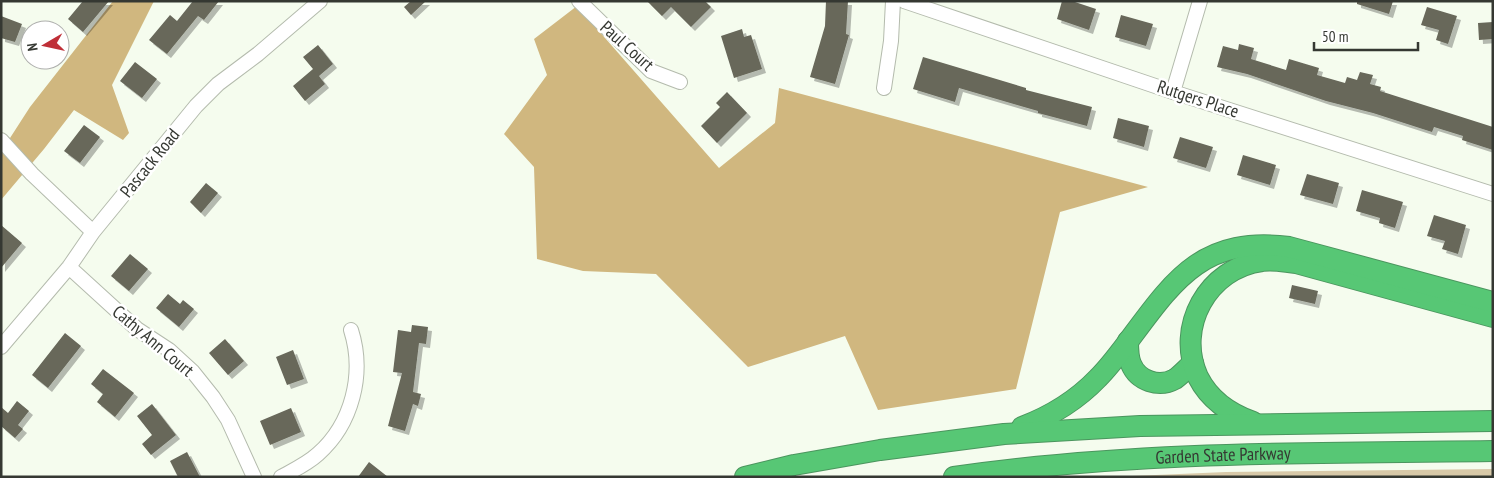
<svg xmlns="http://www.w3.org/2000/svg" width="1494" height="478" viewBox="0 0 1494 478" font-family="'PT Sans Narrow',sans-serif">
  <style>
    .green { fill: #d8c9a8 }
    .forest { fill: #d0b77f }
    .building { fill: #67675a; filter: url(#shadow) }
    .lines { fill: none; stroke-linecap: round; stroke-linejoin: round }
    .minor-casing { stroke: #b4bbad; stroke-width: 16 }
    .highway-casing { stroke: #4b955e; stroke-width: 22 }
    .minor { stroke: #fff; stroke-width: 14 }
    .highway { stroke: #57c775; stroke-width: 20 }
    .labels { text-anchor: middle; stroke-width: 5; stroke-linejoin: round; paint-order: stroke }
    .street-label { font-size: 18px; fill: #353832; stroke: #fff }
  </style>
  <defs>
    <filter id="shadow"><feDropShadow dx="4" dy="4" stdDeviation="0" flood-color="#0004"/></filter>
  </defs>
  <rect width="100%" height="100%" fill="#f5fcee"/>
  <path class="green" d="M1493,469v8h-384l117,-5z"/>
  <path class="forest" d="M113,1h41l-42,84 17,48 -6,7 -49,-30 -30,39 -43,51v-48l29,-45z
    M577,6l142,162 56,-45 4,-35 369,99 -88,25 -44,177 -138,21 -33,-74 -97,31 -92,-93 -73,-3 -46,-12 -3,-92 -30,-33 43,-59 -13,-36z"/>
  <path class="building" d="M83,1h26l-26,31 -15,-13z
    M193,1h26l-15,19 -6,-4 -31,38 -18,-14 21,-25 7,6z
    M411,1h15l-15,14 -7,-8z
    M647,1h58l6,6 -20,20 -20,-20 -9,9z
    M826,1h22l-2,33 3,1 -14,49 -25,-7 15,-51z
    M1062,1h10l24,8 -7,21 -32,-11z
    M1357,1h36l-4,13 -32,-10z
    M1427,7l30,9 -9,28 -12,-4 3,-10 -18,-5z
    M1121,15l32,9 -7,22 -31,-9z
    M1,16l21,8 -7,18 -14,-4z
    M1493,22v17l-14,1 -1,-17z
    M742,29l2,8 7,-2 11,34 -28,9 -13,-42z
    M1239,44l15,4 -3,11 35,11 3,-11 30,9 -2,7 28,8 2,-6 10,3 3,-8 13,3 -3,9 11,3 -1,4 113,36v23l-31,-10 1,-4 -29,-9 -2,5 -59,-19 -47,-12 -79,-27 -30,-7 6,-21 15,4z
    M318,45l15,19 -14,12 6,8 -20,17 -12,-15 20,-17 -10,-12z
    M923,57l103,31v2l66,17 -5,19 -49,-13v-2l-79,-23 -4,14 -42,-13z
    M135,62l22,17 -15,19 -22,-17z
    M727,92l20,21 -30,30 -16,-17 19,-19 -4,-4z
    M1118,118l31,8 -5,21 -31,-9z
    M84,125l16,12 -20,26 -16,-12z
    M1180,137l33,10 -7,21 -33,-10z
    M1243,155l33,10 -6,20 -33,-10z
    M1307,174l32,9 -6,21 -33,-9z
    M206,183l12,10 -17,20 -11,-11z
    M1362,190l41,12 -8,26 -16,-5 1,-5 -24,-7z
    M1434,215l32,10 -8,29 -16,-5 3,-8 -18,-5z
    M1,225l21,18 -21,25z
    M130,254l18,15 -19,22 -18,-15z
    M1292,285l26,6 -3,13 -26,-6z
    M168,294l12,10 3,-4 11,9 -15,18 -23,-19z
    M412,325l16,2 -2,17 -7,-1 -6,49 8,2 -3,12 -5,-2 -8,27 -17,-5 14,-53 -9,-1 5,-42 13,2z
    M65,333l16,13 -33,42 -16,-13z
    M225,339l19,22 -16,14 -19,-22z
    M293,350l11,29 -17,6 -11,-28z
    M103,369l31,24 -19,24 -18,-15 6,-8 -12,-10z
    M17,401l12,10 -11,14 5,4 -8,9 -14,-12v-19l7,6z
    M152,404l24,31 -25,20 -9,-11 10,-9 -15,-19z
    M291,408l10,24 -31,13 -10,-24z
    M187,452l13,25h-22l-8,-16z
    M369,462l19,15h-30z"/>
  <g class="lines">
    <g class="minor-casing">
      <path id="minor" d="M579,1l72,70 29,11
        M904,1l269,91 320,102
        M884,88l7,-47 2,-40
        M1173,92l27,-91
        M1,140l31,34 61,58
        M69,267l68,62 32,21 24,22 20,25 15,23 26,57
        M1,347l68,-80 24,-35 103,-126 22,-22 40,-30 62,-53
        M281,477c13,-7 26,-13 37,-23 34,-30 47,-80 33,-124"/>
    </g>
    <g class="highway-casing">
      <g id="highway">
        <path d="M1128,341c0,8 0,16 3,23 7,17 28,24 44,15 6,-4 12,-11 18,-16"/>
        <path d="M1253,422c-23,-8 -44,-23 -55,-45 -23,-50 10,-109 64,-116 11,-2 23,1 34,2l197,54"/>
        <path d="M1022,427c29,-11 54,-26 76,-49 11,-11 20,-23 29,-35 47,-63 75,-107 162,-96l204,55"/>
        <path d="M745,477l49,-12 86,-15 124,-16 136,-8 353,-5"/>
        <path id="s1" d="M954,477c178,-26 359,-24 539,-26"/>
      </g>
    </g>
    <use href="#minor" class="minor"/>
    <use href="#highway" class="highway"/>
  </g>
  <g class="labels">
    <g class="street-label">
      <text transform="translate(627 46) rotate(42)" y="6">Paul Court</text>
      <text transform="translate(1198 99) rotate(18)" y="6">Rutgers Place</text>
      <text transform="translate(150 163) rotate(-51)" y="6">Pascack Road</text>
      <text transform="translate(153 341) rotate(40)" y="6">Cathy Ann Court</text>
      <text dy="6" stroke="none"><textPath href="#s1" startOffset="270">Garden State Parkway</textPath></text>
    </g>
  </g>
  <rect width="1494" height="478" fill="none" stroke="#353832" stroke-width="5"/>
  <g transform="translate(45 45) rotate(261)"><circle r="24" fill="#ffffff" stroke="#aeafad"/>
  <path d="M0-4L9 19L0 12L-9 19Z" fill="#bf2f37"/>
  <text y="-8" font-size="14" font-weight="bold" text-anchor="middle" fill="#353832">N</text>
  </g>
  <path d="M1314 42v8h104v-8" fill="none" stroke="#353832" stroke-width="2.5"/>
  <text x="1322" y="42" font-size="15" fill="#353832" stroke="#ffffff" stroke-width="4" paint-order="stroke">50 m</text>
</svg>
